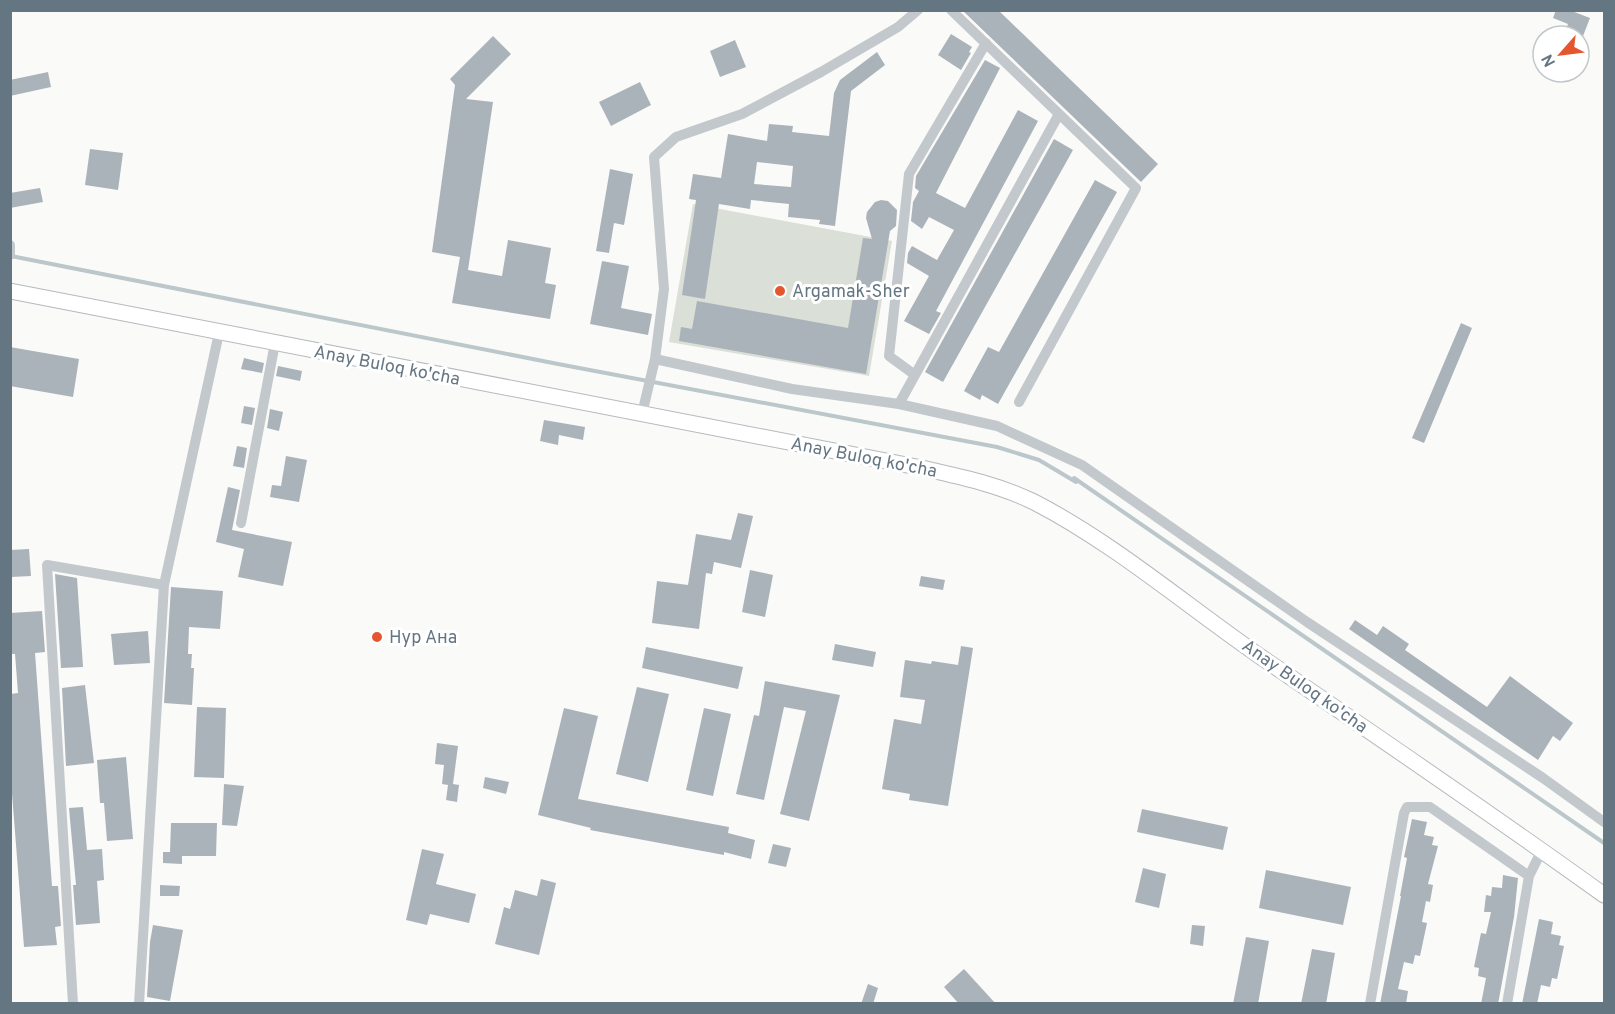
<svg xmlns="http://www.w3.org/2000/svg" width="1615" height="1014" viewBox="0 0 1615 1014" font-family="Overpass,sans-serif">
  <style>
    .green { fill: #dadfd7 }
    .lines { fill: none; stroke-linecap: round; stroke-linejoin: round }
    .stream { stroke: #bbc7cb; stroke-width: 4 }
    .building { fill: #aab3b9; fill-rule: evenodd }
    .secondary-casing { stroke: #b3babf; stroke-width: 17 }
    .street { stroke: #c3c8cc; stroke-width: 10 }
    .secondary { stroke: #fff; stroke-width: 15 }
    .poi-dot { fill: #e4572e; stroke: #fff; stroke-width: 2 }
    .labels { text-anchor: middle; stroke-width: 6; stroke-linejoin: round; paint-order: stroke }
    .poi-label { font-size: 18px; fill: #657683; stroke: #fff; text-anchor: start }
    .street-label { font-size: 18px; fill: #657683; stroke: #fff }
  </style>
  <rect width="100%" height="100%" fill="#fafaf8"/>
  <path class="green" d="M693,204l199,37 -23,135 -200,-34z"/>
  <g class="lines">
    <path class="stream" d="M11,256l547,108 439,83 42,13 37,22 -2,-4 530,365"/>
  </g>
  <path class="building" d="M962,10h36l160,154 -17,18z
    M1556,10h13l21,8 -7,18h-20l5,-12 -15,-6z
    M951,34l21,13 -3,5 2,1 -10,17 -23,-15z
    M493,36l18,18 -45,45 27,3 -25,168 34,6 6,-36 43,8 -6,35 11,2 -6,34 -98,-16 8,-46 -28,-5 23,-167 -5,-6z
    M735,40l11,27 -26,10 -10,-26z
    M877,52l8,13 -34,26 -16,135 -16,-2 1,-4 -32,-3 1,-13 -38,-4 -1,9 -31,-5 -14,95 -23,-4 14,-95 -7,-1 4,-25 28,4 7,-44 39,7 2,-17 24,2 -1,6 37,4 5,-43 6,-13zM757,162l36,4 -2,21 -37,-3z
    M985,60l15,8 -64,125 29,15 53,-98 20,11 -102,190 5,2 -12,21 -25,-13 25,-45 -22,-13 1,-10 4,-7 25,14 17,-30 -25,-13 -7,12 -11,-8 2,-19 6,-11 -4,-3 1,-12z
    M48,72l3,15 -41,9v-16z
    M640,82l11,23 -40,21 -12,-24z
    M1054,139l19,11 -130,232 -18,-10z
    M90,149l33,4 -5,37 -33,-5z
    M610,169l23,5 -9,51 -10,-2 -5,30 -13,-2z
    M1095,180l22,12 -119,212 -16,-9 -2,5 -16,-9 24,-44 11,5z
    M40,188l3,14 -33,6v-15z
    M881,200l7,1 9,9 -1,16 -6,5 -24,143 -187,-33 2,-14 11,2 5,-28 151,27 15,-90 9,1 -6,-21 1,-6 8,-10z
    M602,261l27,5 -8,42 31,6 -4,21 -58,-11z
    M1461,323l11,5 -48,115 -12,-5z
    M10,347l69,12 -6,38 -63,-11z
    M244,358l20,5 -2,10 -21,-4z
    M278,366l24,5 -2,10 -24,-5z
    M244,406l11,2 -3,17 -11,-2z
    M270,409l13,3 -4,19 -12,-3z
    M544,420l41,7 -2,13 -24,-5 -1,10 -18,-4z
    M237,446l10,2 -3,20 -11,-2z
    M286,456l21,4 -8,42 -29,-5 2,-12 9,1z
    M228,487l12,3 -8,40 60,12 -9,44 -45,-9 6,-28 -28,-7z
    M738,513l15,3 -12,52 -27,-6 -2,12 -6,-1 -7,56 -47,-6 5,-42 31,4 8,-51 35,6z
    M29,549l2,27 -20,1 -1,-27z
    M750,570l23,5 -8,42 -23,-5z
    M55,574l22,4 6,89 -22,1z
    M921,576l24,4 -2,10 -24,-4z
    M171,587l52,4 -3,38 -31,-2 -1,27h4l-1,14h3l-2,37 -28,-2z
    M42,611l3,41 -10,1 17,233h6l3,40 -6,1 2,18 -33,2 -14,-179v-74l8,-1 -3,-39h-5v-41z
    M1355,620l22,15 6,-9 26,18 -4,6 82,57 23,-31 63,47 -13,18 -7,-5 -15,24 -189,-131z
    M148,631l2,32 -36,2 -3,-31z
    M835,644l41,8 -3,15 -41,-7z
    M961,646l12,2 -25,158 -39,-6 1,-6 -28,-5 12,-70 27,5 4,-24 -25,-3 5,-37 26,4 1,-3 26,4z
    M646,647l97,20 -5,22 -96,-21z
    M765,681l75,14 -31,126 -29,-7 26,-103 -22,-4 -20,93 -28,-6 18,-79 5,1z
    M85,685l9,78 -28,3 -4,-78z
    M637,687l32,7 -21,88 -32,-8z
    M197,707l29,1 -2,70 -30,-1z
    M564,708l34,8 -20,83 151,28 -1,6 27,7 -4,19 -27,-7v3l-134,-25 1,-2 -53,-13z
    M704,708l27,6 -18,82 -27,-6z
    M437,743l21,3 -5,38 6,1 -2,17 -11,-2 2,-15 -6,-1 2,-19 -9,-1z
    M126,757l7,82 -26,2 -3,-38h-4l-3,-43z
    M485,777l24,5 -3,12 -23,-6z
    M224,784l20,2 -7,40 -15,-1z
    M83,807l4,43 15,-1 2,31 -7,1 3,42 -24,2 -3,-40h3l-7,-77z
    M1142,809l86,18 -5,23 -86,-18z
    M1412,819l15,3 -3,13 10,2 -2,8 6,1 -10,38 5,1 -3,17 -4,-1 -4,21 5,1 -7,33 -5,-1 -2,9 -9,-2 -6,27 10,2 -2,13h-26l21,-108h-1l7,-38 -3,-1z
    M171,823h46l-1,33h-34v8l-19,-1v-11h7z
    M773,844l18,4 -5,19 -18,-4z
    M422,849l22,5 -8,30 40,10 -7,29 -39,-9 -3,11 -21,-5z
    M1143,868l23,6 -7,34 -24,-6z
    M1266,870l85,17 -8,38 -84,-17z
    M1503,875l15,3 -4,39 -16,87h-17l5,-26 -8,-2 1,-8 -5,-1 7,-34 5,1 5,-22h-7l2,-17 5,1 1,-9 10,1z
    M541,879l15,4 -17,72 -44,-11 9,-37 6,2 5,-19 22,6z
    M160,885l20,1 -1,10h-19z
    M1539,919l14,3 -2,12 10,2 -2,9 5,1 -7,33 -5,-1 -2,9 -9,-2 -4,19h-15z
    M153,925l30,5 -13,71 -23,-4 3,-55z
    M1192,925l13,1 -2,20 -13,-2z
    M1246,937l23,4 -11,63h-25z
    M1312,949l23,4 -9,51h-25z
    M964,969l32,35h-37l-15,-17z
    M868,984l10,4 -5,16h-12z"/>
  <g class="lines">
    <g class="secondary-casing">
      <path id="secondary" d="M10,291l907,176c40,9 80,17 117,35 78,40 152,103 224,153 116,79 232,158 346,240"/>
    </g>
    <path class="street" d="M951,10l185,178 -117,214
      M10,245v10
      M655,359l137,30 107,15 98,22 85,39 225,157 236,156 61,44
      M915,375l-26,-19 20,-182 77,-131
      M899,404l160,-290
      M642,414l13,-55 9,-70 -10,-132 22,-20 66,-23 79,-42 77,-45 20,-17
      M241,523l34,-180
      M73,1004l-26,-439 117,20
      M139,1004l25,-419 55,-252
      M1370,1004l34,-191 3,-6h23l99,69
      M1507,1004l22,-128 13,-26"/>
    <use href="#secondary" class="secondary"/>
  </g>
  <g class="poi-dot">
    <circle cx="780" cy="291" r="6"/>
    <circle cx="377" cy="637" r="6"/>
  </g>
  <g class="labels">
    <g class="poi-label">
      <text x="792" y="297">Argamak-Sher</text>
      <text x="389" y="643">Нур Ана</text>
    </g>
    <g class="street-label">
      <text transform="translate(387 365) rotate(11)" y="6">Anay Buloq ko'cha</text>
      <text transform="translate(864 457) rotate(11)" y="6">Anay Buloq ko'cha</text>
      <text transform="translate(1305 686) rotate(35)" y="6">Anay Buloq ko'cha</text>
    </g>
  </g>
  <rect width="1615" height="1014" fill="none" stroke="#657683" stroke-width="24"/>
  <g transform="translate(1561 54) rotate(242)"><circle r="28" fill="#ffffff" stroke="#c1c8cd" stroke-width="1.5"/>
  <path d="M0-4.5L10 22L0 15L-10 22Z" fill="#e4572e"/>
  <text y="-9" font-size="16" font-weight="bold" text-anchor="middle" fill="#657683">N</text>
  </g>
</svg>
